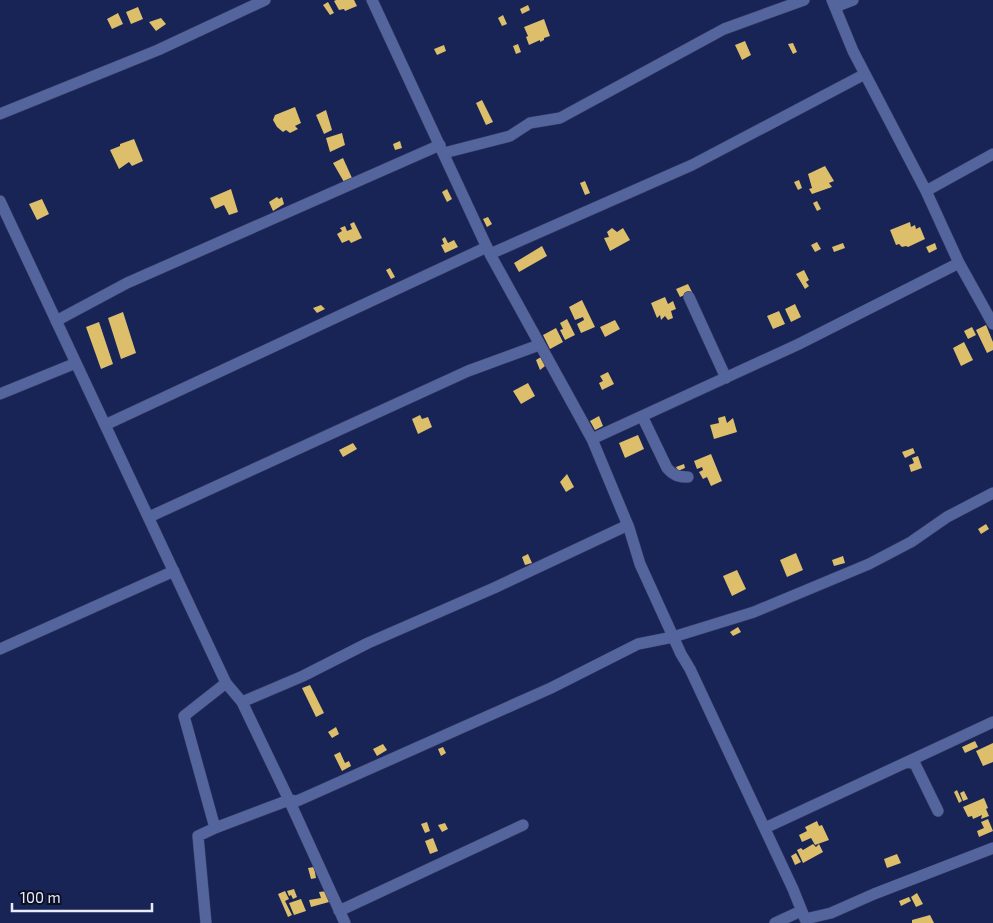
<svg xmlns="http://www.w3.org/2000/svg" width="993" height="923" viewBox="0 0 993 923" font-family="'Exo 2',sans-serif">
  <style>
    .building { fill: #dcbe6b }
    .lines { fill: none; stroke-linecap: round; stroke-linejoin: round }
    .minor-casing { stroke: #383b64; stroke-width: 12 }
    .minor { stroke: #54659d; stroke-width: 11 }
  </style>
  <rect width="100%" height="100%" fill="#192456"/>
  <path class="building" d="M336,0h18l3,6 -12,5 -1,-2 -5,1 -5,-9z
    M328,2l6,11 -4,2 -7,-10z
    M528,5l2,5 -8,4 -2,-5z
    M138,7l5,12 -12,5 -5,-12z
    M118,13l5,11 -11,5 -5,-10z
    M503,15l4,9 -5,2 -4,-8z
    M161,18l5,6 -10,7 -7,-9z
    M544,19l6,17 -6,2v2l-4,2v-2l-11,5 -3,-8 2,-1 -4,-9z
    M745,41l6,14 -9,5 -7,-15z
    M793,43l4,9 -4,2 -5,-10z
    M518,44l3,8 -5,2 -3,-8z
    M444,45l2,6 -9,4 -3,-6z
    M482,100l11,22 -7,3 -10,-22z
    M295,107l6,16 -6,3 3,3 -8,4 -4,-3 -3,2 -6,-5 -4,-7 2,-5z
    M326,110l6,20 -8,4 -8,-19z
    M342,133l3,12 -15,7 -4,-14z
    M134,139l9,22 -11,5 -3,-4 -10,7 -9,-19 10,-4v-2z
    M400,141l2,7 -7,2 -2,-6z
    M343,158l9,20 -8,4 -11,-19z
    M825,166l9,15 -5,2 3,4 -20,7 -3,-5 3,-1 -4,-14z
    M799,180l3,8 -4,2 -4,-8z
    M585,181l5,12 -5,2 -5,-12z
    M231,189l7,23 -9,3 -5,-10 -9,4 -5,-11z
    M447,189l5,10 -5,3 -5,-10z
    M277,197l2,2 3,-2 2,7 -11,7 -4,-9z
    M42,199l7,15 -12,6 -8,-16z
    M817,201l4,8 -4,2 -4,-8z
    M488,217l4,7 -5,3 -4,-8z
    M354,222l8,16 -11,5 -2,-3 -7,3 -5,-9 5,-3 -2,-3 5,-2 2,5 5,-2 -2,-5z
    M910,222l1,5 4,-2 1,4 4,-2 5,12 -17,8 -2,-1 -4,1 -3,-3 -3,1 -6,-15z
    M612,228l5,4 6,-4 7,12 -20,11 -6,-13 5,-1 -2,-5z
    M445,237l3,6 6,-3 4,7 -13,6 -4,-8 3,-1 -2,-5z
    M817,242l4,7 -6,3 -4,-7z
    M843,243l2,5 -11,4 -2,-5z
    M935,243l2,6 -8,4 -3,-6z
    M542,246l5,10 -28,16 -5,-9z
    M390,268l5,9 -4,2 -5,-9z
    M804,270l5,10 -3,2 3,4 -4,3 -9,-15z
    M688,284l4,8 -12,5 -4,-8z
    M665,297l3,7 5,-3 3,8 -5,2 2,7 -5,2 -3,-4 -4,4 -1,-5 -3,3 -6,-15z
    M582,300l13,27 -14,6 -4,-9 7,-4 -1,-3 -8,3 -6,-13z
    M795,304l6,13 -10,5 -6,-13z
    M321,305l4,4 -8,4 -4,-5z
    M779,311l6,13 -12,5 -6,-13z
    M123,312l13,41 -15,6 -13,-41z
    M567,319l8,16 -10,5 -5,-10 3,-1 -3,-6z
    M615,320l5,9 -15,8 -5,-10z
    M99,322l14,42 -12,5 -15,-42z
    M986,325l7,17v8l-6,3 -11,-23z
    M972,327l4,8 -8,4 -4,-8z
    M556,328l7,14 -13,7 -7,-14z
    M964,342l9,18 -12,6 -8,-18z
    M541,357l4,9 -5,4 -4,-10z
    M608,372l6,12 -12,6 -3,-7 4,-2 -3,-5z
    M528,383l7,13 -14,8 -8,-13z
    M420,415l2,4 6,-2 4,10 -14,7 -6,-15z
    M599,416l4,10 -8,4 -5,-9z
    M725,416l2,7 6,-5 4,14 -23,7 -4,-14 9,-2 -1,-5z
    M638,435l6,14 -19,9 -6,-15z
    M353,443l4,6 -14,8 -4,-7z
    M913,448l2,5 -10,5 -3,-6z
    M711,454l11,27 -11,5 -4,-9 -4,2 -4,-7 4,-2 -1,-3 -5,2 -3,-8z
    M918,456l4,12 -11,4 -2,-7 5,-2 -2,-5z
    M684,464l1,4 -7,3 -2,-4z
    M567,474l7,13 -8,5 -6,-10z
    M986,524l3,5 -8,5 -3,-5z
    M796,553l7,17 -16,7 -7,-17z
    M528,554l4,9 -7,2 -3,-8z
    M843,556l2,7 -11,3 -2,-6z
    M737,570l9,19 -14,7 -9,-20z
    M738,627l3,5 -8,4 -3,-4z
    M310,685l14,28 -8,4 -14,-29z
    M336,727l3,7 -7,4 -4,-6z
    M975,741l3,6 -13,6 -3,-6z
    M993,743v19l-10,4 -7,-15z
    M383,744l4,6 -10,6 -4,-7z
    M443,747l3,6 -5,3 -3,-7z
    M340,752l5,11 4,-2 2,5 -9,5 -8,-16z
    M957,790l5,11 -3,2 -5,-11z
    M964,791l4,8 -5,2 -3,-8z
    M984,798l4,10 -2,1 3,7 -8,3 1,-4 -9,4 -1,-3 -4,1 -5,-10z
    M988,819l5,12 -14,6 -2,-6 7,-3 -3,-6z
    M817,821l2,5 3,-1 7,15 -14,5 -4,-7 -9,4 -3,-7 8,-4 -2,-4z
    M427,822l3,9 -5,2 -4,-9z
    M445,823l3,6 -6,3 -4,-7z
    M433,838l5,13 -8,3 -5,-13z
    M813,844l3,3 3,-3 4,8 -20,11 -6,-13 4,-2 2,2z
    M796,853l5,9 -6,3 -4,-9z
    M897,854l4,9 -14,5 -3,-9z
    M314,867l2,11 -5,1 -3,-11z
    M294,889l3,8 -4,2 -2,-4 -2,1 -2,-5z
    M285,891l4,8 -4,2 7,14 -4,2 -10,-23z
    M327,891l2,11 -18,5 -2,-7 12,-2 -2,-6z
    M917,893l6,11 -7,3 -5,-10z
    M909,897l2,4 -10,5 -2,-5z
    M301,899l5,12 -12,4 -5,-12z
    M930,915l4,8h-22v-3z"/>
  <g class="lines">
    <g class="minor-casing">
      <path id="minor" d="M372,0l118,254 102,185 37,89 11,36 41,90 9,15 103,220 12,30 26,-6 43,-19 119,-46
        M832,0l21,51 73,140 33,72 34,61
        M835,7l18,-7
        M0,114l158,-64 107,-50
        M444,153l66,-17 20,-13 30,-5 164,-89 80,-29
        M926,191l67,-37
        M0,201l226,482 16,19 47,98 8,1 254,-113 87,-44 35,-7 81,-25 115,-48 42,-22 36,-25 46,-24
        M490,254l202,-89 173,-91
        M689,297l37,81
        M56,321l71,-38 313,-138
        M0,394l76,-31
        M642,416l25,52c7,8 12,9 21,9
        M105,425l382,-178
        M592,439l207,-95 160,-81
        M149,517l319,-146 71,-26
        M0,649l174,-78
        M242,702l61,-26 65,-33 126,-55 134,-63
        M907,762l8,2 23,47
        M215,828l74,-28 56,123
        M765,828l228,-106
        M339,911l184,-86
        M206,923l-8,-87 17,-8 -31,-112 42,-33
        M775,923l26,-12"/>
    </g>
    <use href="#minor" class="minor"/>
  </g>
  <path d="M12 903v8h140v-8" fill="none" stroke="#e7ecf9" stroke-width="2.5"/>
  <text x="20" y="903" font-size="15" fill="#e7ecf9" stroke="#0b1026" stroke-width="4" paint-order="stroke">100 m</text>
</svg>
